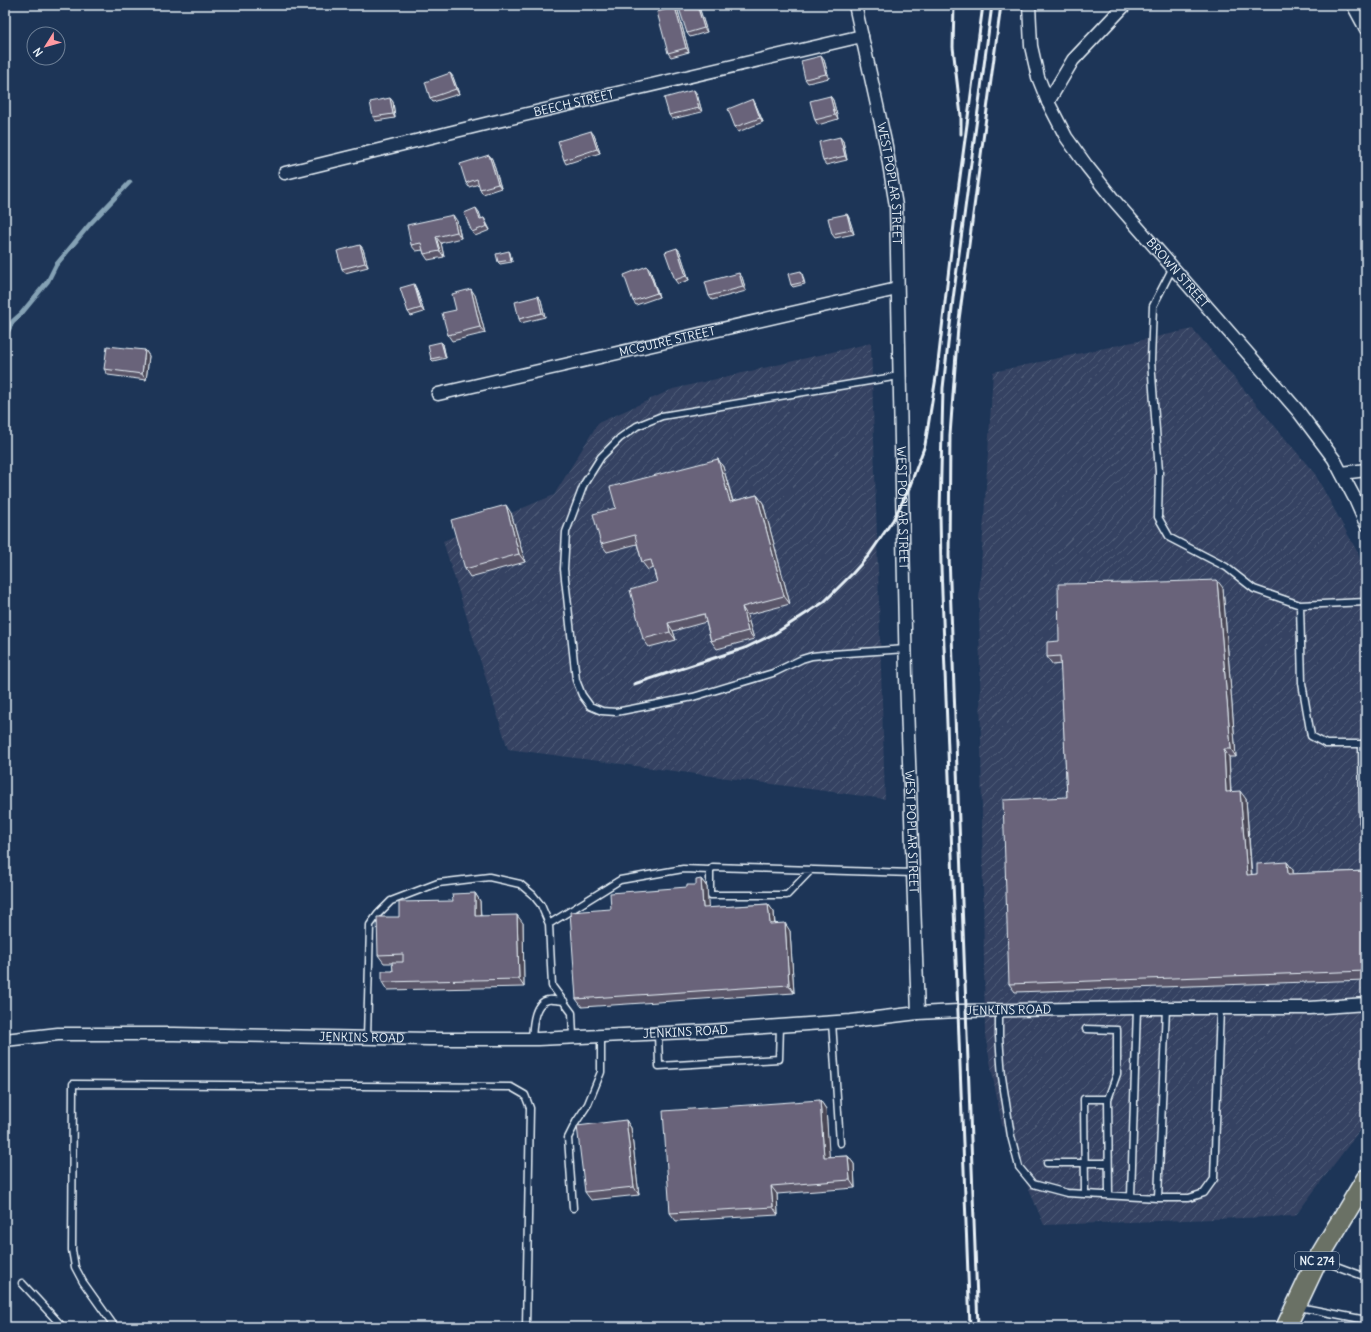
<svg xmlns="http://www.w3.org/2000/svg" width="1371" height="1332" viewBox="0 0 1371 1332" font-family="Delius,sans-serif">
  <style>
    .industrial { fill: url(#industrial-furrows) }
    .lines { fill: none; stroke-linecap: round; stroke-linejoin: round }
    .stream { stroke: #85a2b5; stroke-width: 4.5 }
    .lane-casing { stroke: #e8f1f8; stroke-width: 9 }
    .street-casing { stroke: #e8f1f8; stroke-width: 15 }
    .primary-casing { stroke: #e8f1f8; stroke-width: 22 }
    .lane { stroke: #1d3557; stroke-width: 6 }
    .street { stroke: #1d3557; stroke-width: 12 }
    .primary { stroke: #6b7165; stroke-width: 19 }
    .rail { stroke: #e8f1f8; stroke-width: 3 }
    .wall { fill: #5a5669; stroke: #e8f1f8 }
    .shaded-wall { fill: #4a4655; stroke: #e8f1f8 }
    .building { fill: #69647a; stroke: #e8f1f8 }
    .labels { text-anchor: middle; stroke-width: 3; stroke-linejoin: round; paint-order: stroke }
    .shield { fill: #1d3557; stroke: #abb9c8; stroke-width: 1 }
    .shield-label { font-size: 11px; font-weight: bold; fill: #e8f1f8 }
    .street-label { font-size: 12px; fill: #e8f1f8; stroke: #1d3557 }
  </style>
  <defs>
    <pattern id="industrial-furrows" width="10" height="10" patternUnits="userSpaceOnUse"><rect width="10" height="10" fill="#344362"/><path d="M-1 1l2-2M0 10L10 0M9 11l2-2" fill="none" stroke="#515f79"/></pattern>
  </defs>
  <rect width="100%" height="100%" fill="#1d3557"/>
  <filter id="ink" filterUnits="userSpaceOnUse"><feTurbulence type="fractalNoise" baseFrequency=".025" numOctaves="2"/><feDisplacementMap in="SourceGraphic" scale="8" xChannelSelector="R" yChannelSelector="G"/><feConvolveMatrix kernelMatrix="1 2 1 2 8 2 1 2 1" color-interpolation-filters="sRGB"/></filter>
  <g filter="url(#ink)">
    <path class="industrial" d="M1193,329l122,145 43,79 8,29v540l-71,94 -251,9 -42,-100 -17,-90 -6,-436 14,-227z
      M871,343l14,456 -377,-50 -65,-208 111,-46 44,-72 75,-34z"/>
    <g class="lines">
      <path class="stream" d="M5,334l3,-3 5,-10 8,-7 27,-33 8,-16 34,-41 40,-42"/>
      <g class="lane-casing">
        <path id="lane" d="M1173,267l-20,39 -2,55 8,111 -1,45 12,21 56,29 28,22 46,16 66,-3
          M899,376l-237,40 -25,10 -17,12 -19,19 -17,27 -18,48 -2,37 12,111 6,15 8,11 12,5 14,1 77,-15 80,-24 29,-14 10,-3 20,-2 74,-5
          M1300,605l2,78 9,53 15,8h40
          M1362,744l1,78 3,11
          M811,870l-24,25h-76l-1,-3v-22l3,-3 200,6
          M549,924l71,-44 63,-11 27,1
          M999,1010v26l3,41 9,59 8,31 14,17 34,9 91,5h31l15,-5 10,-14 6,-171
          M832,1022l8,121
          M1086,1029l31,1v44l-9,25 1,96
          M658,1033l1,33 120,-7 1,-33
          M367,1038l3,-113 8,-11 13,-13 47,-18 51,-6 31,7 13,11 8,10 8,19 3,62 20,27 1,24
          M532,1039c1,-11 1,-36 16,-39 4,-1 11,1 16,1
          M1047,1163h61
          M1085,1194l-1,-95h24
          M1131,1196l6,-188
          M1158,1198l8,-190
          M573,1208l-5,-70 8,-16 12,-18 13,-32v-36
          M1320,1260l46,17
          M22,1283l38,41 2,3
          M1299,1307l67,13
          M115,1327l-32,-45 -8,-15 -3,-17 1,-166 438,3 14,8 5,13 -4,219"/>
      </g>
      <g class="street-casing">
        <g id="street">
          <path id="s1" d="M855,5l31,141 10,60 10,471 12,336"/>
          <path id="s2" d="M1029,5l2,41 7,31 10,25 18,35 20,28 27,34 185,212 36,48 21,40 11,25"/>
          <path d="M1353,5l13,24"/>
          <path d="M1048,102l25,-42 52,-55"/>
          <path id="s3" d="M285,173l204,-50 373,-87"/>
          <path id="s4" d="M438,394l459,-105"/>
          <path d="M1342,473l24,-3"/>
          <path id="s5" d="M5,1040l53,-6h116l255,5h109l170,-8 143,-10 67,-8 40,-2 179,-3h173l56,-4"/>
        </g>
      </g>
      <g class="primary-casing">
        <path id="primary" d="M1286,1327l32,-68 48,-80"/>
      </g>
      <use href="#lane" class="lane"/>
      <use href="#street" class="street"/>
      <use href="#primary" class="primary"/>
      <path class="rail" d="M954,5l-1,42 8,69v18
        M634,684l111,-36 29,-14 50,-32 29,-29 16,-18 24,-35 15,-29 17,-46 12,-74 20,-172 26,-194
        M970,1327l-29,-760 -1,-54 3,-125 10,-89 39,-294
        M978,1327l-29,-771 1,-121 8,-108 43,-322"/>
    </g>
    <path class="wall" d="M675,7l3,4 11,41 -18,5 -3,-4z
      M699,7l8,25 -17,5 -3,-4z
      M824,60l5,18 -21,5 -3,-4z
      M450,73l3,4 6,17 -26,8 -3,-4z
      M697,94l5,18 -30,7 -3,-4z
      M830,96l3,4 5,19 -20,6 -3,-5z
      M390,98l3,4 2,16 -19,3 -3,-4z
      M755,103l8,19 -25,10 -3,-5z
      M594,135l6,18 -34,11 -2,-4z
      M843,141l4,19 -21,5 -3,-4z
      M489,155l3,4 9,29 -18,6 -3,-5 -1,-5 -10,3 -3,-4z
      M479,212l2,7 3,-1 6,12 -15,6 -3,-4z
      M847,214l2,4 5,16 -19,4 -3,-4z
      M457,221l4,17 -20,5 3,14 -16,3 -4,-6 -1,-4 -7,1 -5,-6z
      M360,245l3,4 5,18 -23,6 -3,-4z
      M677,248l3,4 9,28 -11,4 -3,-4z
      M509,251l1,2 2,9 -12,2 -2,-2z
      M647,266l3,4 9,27 -23,8 -3,-4z
      M802,273l3,11 -12,3 -2,-2z
      M742,277l4,14 -34,9 -3,-4z
      M416,288l8,24 -13,4 -3,-4z
      M475,295l10,38 -33,8 -4,-6 8,-25z
      M538,296l3,4 4,17 -24,6 -2,-4z
      M443,344l3,14 -13,3 -2,-2z
      M145,350l4,6 -3,24 -38,-5 -4,-6z
      M718,459l5,8 10,34 24,-6 6,8 27,101 -43,11 7,24 -37,10 -6,-8 -5,-19 -33,9 3,9 -27,7 -6,-8 14,-57 -4,-14 -5,2 -6,-8 -5,-18 -30,8 -6,-8 15,-36z
      M511,513l14,49 -55,15 -5,-8z
      M1223,588l13,169h-7l2,34 15,8 6,76 5,-1 30,-12 6,8v4l73,-3v109l-351,12 -6,-8 58,-187 -6,-133 -8,1 -6,-8 12,-16z
      M701,879l6,8 1,21 60,-4 6,8 1,11 15,8 4,62 -212,14 -6,-8 35,-90 85,-24z
      M475,893l5,8 1,15 42,7 1,64 -137,3 -5,-8 11,-11v-8h-9l-6,-8 75,-54z
      M820,1100l6,9 3,48 19,-1 6,8 1,24 -78,6 1,21 -102,6 -6,-8z
      M626,1120l5,8 8,67 -48,5 -6,-8z"/>
    <path class="shaded-wall" d="M697,5h1l1,2 8,25 -3,-4z
      M675,7l3,4 11,41 -3,-4z
      M821,56l3,4 5,18 -3,-4z
      M450,73l3,4 6,17 -3,-5z
      M694,90l3,4 5,18 -3,-4z
      M830,96l3,4 5,19 -3,-4z
      M390,98l3,4 2,16 -2,-4z
      M753,99l2,4 8,19 -3,-4z
      M591,131l3,4 6,18 -3,-4z
      M840,137l3,4 4,19 -2,-4z
      M489,155l3,4 9,29 -3,-4z
      M476,208l3,4 4,11 -3,-4z
      M847,214l2,4 5,16 -3,-4z
      M453,215l4,6 4,17 -4,-6z
      M484,218l6,12 -3,-4z
      M436,237l5,6 3,14 -4,-6z
      M360,245l3,4 5,18 -3,-4z
      M677,248l3,4 9,28 -3,-4z
      M509,251l1,2 2,9 -1,-2z
      M647,266l3,4 9,27 -2,-4z
      M739,273l3,4 4,14 -3,-4z
      M414,284l2,4 8,24 -3,-4z
      M471,289l4,6 10,38 -5,-6z
      M538,296l3,4 4,17 -3,-4z
      M441,342l2,2 3,14 -1,-2z
      M145,350l4,6 -3,24 -4,-6z
      M718,459l5,8 12,43 -5,-8z
      M757,495l6,8 27,101 -6,-8z
      M506,505l5,8 14,49 -6,-8z
      M1217,580l6,8 13,169 -5,-8z
      M742,607l5,8 7,24 -6,-8z
      M668,623l5,8 3,9 -6,-8z
      M1224,749l5,8 2,43 -5,-8z
      M1240,791l6,8 6,84 -5,-8z
      M1287,862l6,8v12l-5,-8z
      M701,879l6,8 2,29 -6,-8z
      M475,893l5,8 1,23 -6,-8z
      M768,904l6,8 1,20 -5,-8z
      M517,915l6,8 1,64 -5,-8z
      M785,923l5,8 4,62 -5,-8z
      M820,1100l6,9 4,56 -6,-8z
      M626,1120l5,8 8,67 -5,-8z
      M848,1156l6,8 1,24 -5,-8z
      M771,1186l6,8 1,21 -5,-8z"/>
    <path class="building" d="M688,5h9l7,23 -17,5 -8,-25z
      M675,7l11,41 -18,5 -11,-41z
      M821,56l5,18 -21,5 -4,-18z
      M450,73l6,16 -26,9 -5,-16z
      M694,90l5,18 -30,7 -5,-17z
      M830,96l5,19 -20,5 -5,-19z
      M390,98l3,16 -20,3 -3,-15z
      M753,99l7,19 -25,9 -7,-18z
      M591,131l6,18 -33,11 -6,-19z
      M840,137l5,19 -22,5 -4,-19z
      M489,155l9,29 -18,5 -3,-10 -11,4 -6,-19z
      M476,208l4,11 4,-1 3,8 -15,6 -8,-19z
      M847,214l4,16 -19,4 -4,-16z
      M453,215l4,17 -21,5 4,14 -16,3 -3,-11 -10,2 -4,-20z
      M360,245l5,18 -23,6 -5,-18z
      M677,248l9,28 -11,4 -10,-28z
      M509,251l2,9 -13,2 -2,-8z
      M647,266l10,27 -24,8 -9,-26z
      M801,271l3,11 -13,3 -3,-11z
      M739,273l4,14 -34,9 -4,-14z
      M414,284l7,24 -13,4 -8,-24z
      M471,289l9,38 -32,8 -6,-22 14,-3 -4,-16z
      M538,296l4,17 -23,6 -4,-17z
      M441,342l4,14 -14,3 -3,-14z
      M107,346l38,4 -3,24 -38,-5z
      M718,459l12,43 27,-7 27,101 -42,11 6,24 -37,10 -7,-27 -36,9 2,9 -27,7 -13,-49 27,-8 -6,-22 -9,2 -7,-27 -34,9 -8,-30 23,-6 -6,-21z
      M506,505l13,49 -54,15 -14,-49z
      M1217,580l14,169h-7l2,43 14,-1 7,84 10,-1v-10l30,-2 1,12 78,-3v100l-357,13 -6,-184 64,-3 -7,-141 -13,1v-15l12,-1 -1,-57 75,-1z
      M701,879l2,29 65,-4 2,20 15,-1 4,62 -213,14 -6,-87 41,-3 -1,-16 77,-6v-2h9v-5z
      M475,893v23l42,-1 2,64 -137,3v-11h11l-1,-9h11v-8l-25,1 -1,-38h22v-15l54,-1 -1,-7z
      M820,1100l4,57 24,-1 2,24 -79,6 2,21 -103,6 -7,-102z
      M626,1120l8,67 -49,5 -8,-66z"/>
  </g>
  <g class="labels">
    <rect class="shield" x="1295" y="1252" width="44" height="18" rx="3"/>
    <g class="shield-label">
      <text x="1317" y="1265">NC 274</text>
    </g>
    <g class="street-label">
      <text dy="4" stroke="none"><textPath href="#s3" startOffset="297">BEECH STREET</textPath></text>
      <text dy="4" stroke="none"><textPath href="#s1" startOffset="182">WEST POPLAR STREET</textPath></text>
      <text dy="4" stroke="none"><textPath href="#s2" startOffset="315">BROWN STREET</textPath></text>
      <text dy="4" stroke="none"><textPath href="#s4" startOffset="235">MCGUIRE STREET</textPath></text>
      <text dy="4" stroke="none"><textPath href="#s1" startOffset="507">WEST POPLAR STREET</textPath></text>
      <text dy="4" stroke="none"><textPath href="#s1" startOffset="831">WEST POPLAR STREET</textPath></text>
      <text dy="4" stroke="none"><textPath href="#s5" startOffset="1005">JENKINS ROAD</textPath></text>
      <text dy="4" stroke="none"><textPath href="#s5" startOffset="681">JENKINS ROAD</textPath></text>
      <text dy="4" stroke="none"><textPath href="#s5" startOffset="357">JENKINS ROAD</textPath></text>
    </g>
  </g>
  <rect width="1371" height="1332" fill="none" stroke="#1d3557" stroke-width="20"/>
  <rect x="10" y="10" width="1351" height="1312" fill="none" stroke="#e8f1f8" stroke-width="1.5" filter="url(#ink)"/>
  <g transform="translate(46 46) rotate(233)"><circle r="19" fill="#1d3557" stroke="#6e8097"/>
  <path d="M0-3L7 15L0 10L-7 15Z" fill="#ff9aa2"/>
  <text y="-6" font-size="11" font-weight="bold" text-anchor="middle" fill="#e8f1f8">N</text>
  </g>
</svg>
